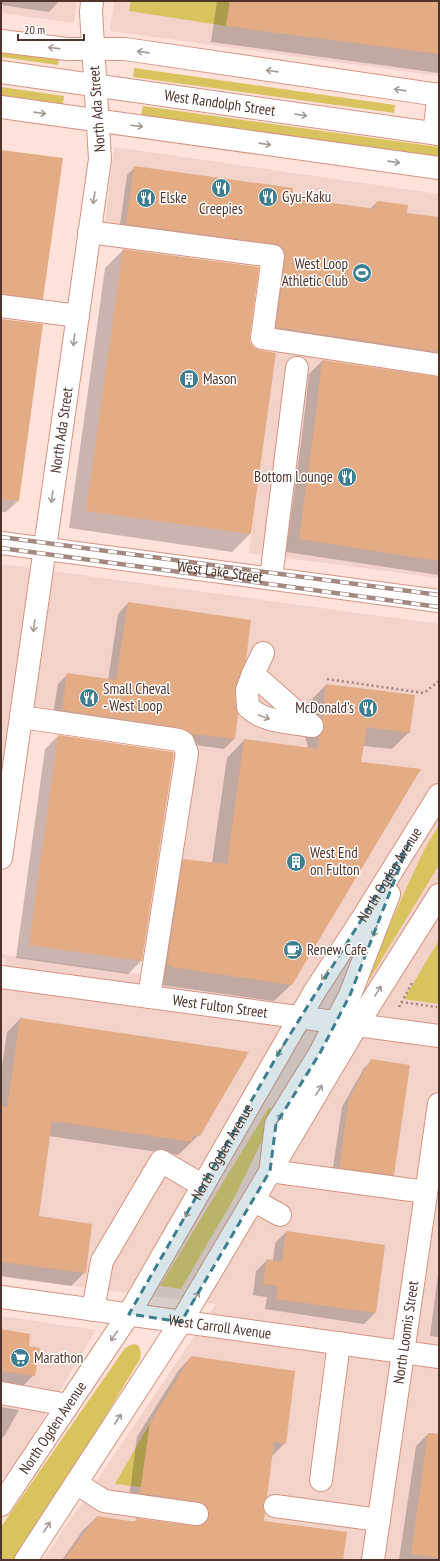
<svg xmlns="http://www.w3.org/2000/svg" width="440" height="1561" viewBox="0 0 440 1561" font-family="'PT Sans Narrow',sans-serif">
  <style>
    .built { fill: #f2d2c9 }
    .green { fill: #d8c35f }
    .shadow { fill: #0003 }
    .building { fill: #e3ac84 }
    .lines { fill: none; stroke-linecap: round; stroke-linejoin: round }
    .minor-casing { stroke: #d69481; stroke-width: 24 }
    .major-casing { stroke: #d69481; stroke-width: 24 }
    .path { stroke: #a2867e; stroke-width: 2.5; stroke-dasharray: 2 3; stroke-linecap: butt }
    .minor { stroke: #fff; stroke-width: 22 }
    .major { stroke: #fff; stroke-width: 22 }
    .rail-casing { stroke: #a48880; stroke-width: 4.5 }
    .rail { stroke: #fff; stroke-width: 3; stroke-dasharray: 9; stroke-linecap: butt }
    .oneway { stroke: #a79a95 }
    .marked { fill: #3d7f90; fill-opacity: 0.2; stroke: #3d7f90; stroke-width: 3; stroke-dasharray: 8 5; stroke-linejoin: round }
    .labels { text-anchor: middle; stroke-width: 3; stroke-linejoin: round; paint-order: stroke }
    .street-label { font-size: 15px; fill: #4f342b; stroke: #fff }
    .poi-label { font-size: 15px; fill: #4f342b; stroke: #fff; text-anchor: start }
  </style>
  <rect width="100%" height="100%" fill="#ffe2da"/>
  <path class="built" d="M1,1h76l-3,22 -73,-10z
    M114,1h325v75l-329,-45z
    M114,147l325,47v384l-190,-25 27,-202 -14,-13 11,-82 -169,-22z
    M1,564l438,60v936h-396l173,-256 -215,-27v-285l4,-33 -4,-1v-5l4,2 155,22 33,-237 -172,-23 -20,142z
    M1,1316l95,14 -87,145 -8,3z"/>
  <path class="green" d="M131,1h99l-4,25 -97,-15z
    M1,50l58,9 -1,6 -57,-8z
    M134,68l261,37 -1,8 -261,-36z
    M1,87l63,9 -1,8 -62,-9z
    M143,106l296,41v11l-298,-43z
    M439,825v40l-70,115 -4,-2 59,-128z
    M439,940v64l-35,-5z
    M269,1107l7,5 -43,88 -52,89 -21,-3z
    M133,1344l5,1c3,6 4,9 1,16l-105,172 -19,27h-14v-33l124,-179z
    M150,1423l-9,64 -26,-3z"/>
  <path class="shadow" d="M1,1h58l-10,11 -48,-7z
    M217,1h222v72l-228,-31z
    M1,151l42,147 -12,12 -30,-4z
    M135,167l156,31 79,11 7,-7 28,12 34,4v139l-170,-22 9,-69 -159,-34 8,-57z
    M123,250l126,86v7l4,5 6,3 -9,183 -18,18 -163,-24 36,-260z
    M1,320l17,181 -12,11h-5z
    M322,361l117,17v197l-153,-23 17,-124 6,-54z
    M128,603l106,87v49l-10,10 -43,-6 -129,-23 6,-36 10,-10 40,6 10,-66z
    M326,685l83,47 -17,17 -29,-3 -71,238 -18,17 -120,-17 12,-107 18,-17 28,3 15,-105 17,-18 62,8 2,-2 -3,-10 4,-34z
    M58,736l83,225 -13,13 -112,-16 29,-209z
    M20,1019l179,116 -21,20 -129,-19 -11,81 47,55 -14,14 -70,-10v-203l6,-41z
    M372,1060l22,115 -8,7 -54,-7 10,-68 22,-39z
    M286,1232l89,81 -11,11 -99,-15 2,-12 -14,-2 3,-24 11,-11 6,1 2,-18z
    M439,1267v70l-9,-1z
    M1,1330l27,17 6,28 -11,11 -22,-3z
    M191,1357l94,86 -14,14 -9,48 1,16 79,39h-280l21,-30 14,-13 37,5 3,-3 59,9 -1,-6 -67,-16 9,-69 41,-66z
    M1,1407l18,3 -14,25 -4,4z
    M429,1433l10,1v126h-40l17,-114z"/>
  <path class="building" d="M230,1h209v53l-213,-28z
    M1,150l62,8 -20,141 -42,-5z
    M134,166l159,22 -1,9 83,12 2,-8 31,4 -1,8 32,4v135l-163,-25 9,-69v-6l-4,-6 -6,-2 -149,-20z
    M123,249l136,18 -9,69v6l4,6 6,2 16,3 -25,181 -165,-23z
    M1,319l42,5 -24,177 -18,-2z
    M322,360l117,17v184l-140,-22 17,-125z
    M128,602l123,18 -5,40 -11,30 1,18 2,7 -3,24 -44,-5 -10,-6 -119,-18 5,-37 49,7z
    M326,684l89,11 -5,38 -43,-6 -6,35 60,7 -129,216 -121,-18v-2h-4l16,-106 44,5 17,-125 74,10 1,-13 5,-8 -2,-9z
    M58,735l115,17 1,2 -32,207 -113,-16z
    M20,1018l229,34 -49,84 -7,-1 -1,7 -140,-21 -13,95 53,8 -6,49 -85,-11v-157l6,3z
    M371,1059l39,6 -16,110 -55,-7 10,-69z
    M286,1231l99,14 -9,68 -100,-14 2,-13 -15,-2 4,-25 15,3z
    M1,1329l29,5 -1,12 11,2 -5,28 -34,-5z
    M191,1356l104,15 -9,73 -12,-2 -7,55 -4,8 2,8 -1,8 83,11 -4,28h-279l33,-44 39,6v-4l59,8 7,-1 5,-4 2,-6 -1,-6 -3,-5 -6,-2 -59,-9 10,-70z
    M428,1433l11,1v124l-28,-4z"/>
  <g class="lines">
    <g class="minor-casing">
      <g id="minor">
        <path d="M1,41l66,8h58l314,46"/>
        <path d="M1,107l438,61"/>
        <path d="M434,133l5,-39"/>
        <path d="M89,232l184,24 -11,82 177,27"/>
        <path d="M1,306l77,10"/>
        <path d="M271,578l26,-210"/>
        <path d="M263,653l-10,21 59,52"/>
        <path d="M253,674l-6,16 1,17c17,16 42,15 64,19"/>
        <path d="M21,717l158,23 4,2 4,11 -38,244"/>
        <path id="s1" d="M1,858l99,-699 -9,-147 1,-11"/>
        <path id="s2" d="M1,977l438,59"/>
        <path d="M270,1171l156,21"/>
        <path d="M253,1200l27,15"/>
        <path id="s3" d="M1,1297l438,60"/>
        <path d="M93,1310l9,-49 59,-100 42,25"/>
        <path d="M1,1393l67,12"/>
        <path d="M321,1480l18,-137"/>
        <path d="M76,1483l28,18 93,13"/>
        <path d="M275,1506l104,14"/>
        <path id="s4" d="M373,1560l66,-456"/>
      </g>
    </g>
    <g class="major-casing">
      <g id="major">
        <path id="s5" d="M1,72l438,62"/>
        <path id="s6" d="M1,543l438,58"/>
        <path d="M271,1164l5,-40 44,-71 30,-58 39,-101"/>
        <path id="s7" d="M1,1505l128,-191 186,-323 47,-72 77,-124"/>
        <path d="M26,1560l155,-238 176,-297 82,-130"/>
      </g>
    </g>
    <path class="path" d="M327,679l97,14 15,-12
      M401,1002l36,5
      M399,1007l14,-26"/>
    <use href="#minor" class="minor"/>
    <use href="#major" class="major"/>
    <g class="rail-casing">
      <path id="rail" d="M1,537l438,58
        M1,548l438,59"/>
    </g>
    <use href="#rail" class="rail"/>
  </g>
  <defs><path id="oneway-shaft" d="M-6 0H5M1.5-3L5.5 0L1.5 3" fill="none" stroke-width="1.6" stroke-linecap="round" stroke-linejoin="round"/></defs>
  <g class="oneway">
    <use href="#oneway-shaft" transform="translate(54 48) rotate(-173)"/>
    <use href="#oneway-shaft" transform="translate(143 52) rotate(-172)"/>
    <use href="#oneway-shaft" transform="translate(272 71) rotate(-172)"/>
    <use href="#oneway-shaft" transform="translate(400 90) rotate(-172)"/>
    <use href="#oneway-shaft" transform="translate(40 113) rotate(8)"/>
    <use href="#oneway-shaft" transform="translate(301 115) rotate(8)"/>
    <use href="#oneway-shaft" transform="translate(137 126) rotate(7)"/>
    <use href="#oneway-shaft" transform="translate(265 144) rotate(8)"/>
    <use href="#oneway-shaft" transform="translate(394 162) rotate(8)"/>
    <use href="#oneway-shaft" transform="translate(94 198) rotate(99)"/>
    <use href="#oneway-shaft" transform="translate(74 340) rotate(98)"/>
    <use href="#oneway-shaft" transform="translate(52 497) rotate(98)"/>
    <use href="#oneway-shaft" transform="translate(34 626) rotate(98)"/>
    <use href="#oneway-shaft" transform="translate(264 717) rotate(20)"/>
    <use href="#oneway-shaft" transform="translate(375 931) rotate(111)"/>
    <use href="#oneway-shaft" transform="translate(325 975) rotate(123)"/>
    <use href="#oneway-shaft" transform="translate(378 991) rotate(-58)"/>
    <use href="#oneway-shaft" transform="translate(280 1051) rotate(120)"/>
    <use href="#oneway-shaft" transform="translate(319 1090) rotate(-58)"/>
    <use href="#oneway-shaft" transform="translate(279 1119) rotate(-61)"/>
    <use href="#oneway-shaft" transform="translate(188 1212) rotate(120)"/>
    <use href="#oneway-shaft" transform="translate(196 1297) rotate(-59)"/>
    <use href="#oneway-shaft" transform="translate(114 1336) rotate(124)"/>
    <use href="#oneway-shaft" transform="translate(118 1419) rotate(-57)"/>
    <use href="#oneway-shaft" transform="translate(47 1527) rotate(-57)"/>
  </g>
  <path class="marked" d="M409,843l-59,152 -30,58 -44,71 -6,47 -89,151 -52,-8 152,-265z"/>
  <defs>
    <g id="restaurant-disc" transform="scale(1)"><circle r="9.5" fill="#3d7f90" stroke="#fff"/><path d="M-5-6h1v4h1v-4h1v4h1v-4h1v5L-1.5 .5V6h-2V.5L-5-1ZM5-6V6H3V1.5H1.5Q1.5-4 5-6Z" fill="#fff"/></g>
    <g id="stadium-disc" transform="scale(1)"><circle r="9.5" fill="#3d7f90" stroke="#fff"/><path d="M0-5a6.5 5 0 1 0 0 10a6.5 5 0 1 0 0-10ZM-3.5-1.8h7v3.6h-7Z" fill="#fff"/></g>
    <g id="building-disc" transform="scale(1)"><circle r="9.5" fill="#3d7f90" stroke="#fff"/><path d="M-4-6H4V6H1V3H-1V6H-4ZM-2.5-4.3h1.7v1.8h-1.7ZM.8-4.3h1.7v1.8H.8ZM-2.5-1h1.7V.8h-1.7ZM.8-1h1.7V.8H.8Z" fill="#fff"/></g>
    <g id="cafe-disc" transform="scale(1)"><circle r="9.5" fill="#3d7f90" stroke="#fff"/><path d="M-5.5-4.5H6V0H3Q3 3.5 0 3.5H-2.5Q-5.5 3.5-5.5 0ZM3-3.2v2h1.7v-2ZM-6 4.5H4V6H-6Z" fill="#fff"/></g>
    <g id="supermarket-disc" transform="scale(1)"><circle r="9.5" fill="#3d7f90" stroke="#fff"/><path d="M-6-5.5h2.5l.6 2H6L4.5 2H-2.5L-4.4-4H-6ZM-1.5 3.2a1.3 1.3 0 1 0 .1 0ZM3 3.2a1.3 1.3 0 1 0 .1 0Z" fill="#fff"/></g>
  </defs>
  <g fill-rule="evenodd">
    <use href="#restaurant-disc" x="221" y="188"/>
    <use href="#restaurant-disc" x="268" y="197"/>
    <use href="#restaurant-disc" x="146" y="198"/>
    <use href="#stadium-disc" x="362" y="273"/>
    <use href="#building-disc" x="189" y="379"/>
    <use href="#restaurant-disc" x="347" y="477"/>
    <use href="#restaurant-disc" x="89" y="698"/>
    <use href="#restaurant-disc" x="368" y="708"/>
    <use href="#building-disc" x="296" y="862"/>
    <use href="#cafe-disc" x="293" y="950"/>
    <use href="#supermarket-disc" x="20" y="1358"/>
  </g>
  <g class="labels">
    <g class="street-label">
      <text dy="5" stroke="none"><textPath href="#s5" startOffset="221">West Randolph Street</textPath></text>
      <text transform="translate(97 109) rotate(-94)" y="5">North Ada Street</text>
      <text dy="5" stroke="none"><textPath href="#s1" startOffset="432">North Ada Street</textPath></text>
      <text dy="5" stroke="none"><textPath href="#s6" startOffset="221">West Lake Street</textPath></text>
      <text dy="5" stroke="none"><textPath href="#s7" startOffset="741">North Ogden Avenue</textPath></text>
      <text dy="5" stroke="none"><textPath href="#s2" startOffset="221">West Fulton Street</textPath></text>
      <text dy="5" stroke="none"><textPath href="#s7" startOffset="417">North Ogden Avenue</textPath></text>
      <text dy="5" stroke="none"><textPath href="#s3" startOffset="221">West Carroll Avenue</textPath></text>
      <text dy="5" stroke="none"><textPath href="#s4" startOffset="230">North Loomis Street</textPath></text>
      <text dy="5" stroke="none"><textPath href="#s7" startOffset="93">North Ogden Avenue</textPath></text>
    </g>
    <g class="poi-label">
      <text x="282" y="202">Gyu-Kaku</text>
      <text x="160" y="203">Elske</text>
      <text x="221" y="214" text-anchor="middle">Creepies</text>
      <text x="348" y="269" text-anchor="end">West Loop<tspan x="348" dy="17">Athletic Club</tspan></text>
      <text x="203" y="384">Mason</text>
      <text x="333" y="482" text-anchor="end">Bottom Lounge</text>
      <text x="103" y="694">Small Cheval<tspan x="103" dy="17">- West Loop</tspan></text>
      <text x="354" y="713" text-anchor="end">McDonald's</text>
      <text x="310" y="858">West End<tspan x="310" dy="17">on Fulton</tspan></text>
      <text x="307" y="955">Renew Cafe</text>
      <text x="34" y="1363">Marathon</text>
    </g>
  </g>
  <rect width="440" height="1561" fill="none" stroke="#4f342b" stroke-width="4"/>
  <path d="M18 34v6h66v-6" fill="none" stroke="#4f342b" stroke-width="2"/>
  <text x="24" y="34" font-size="12" fill="#4f342b" stroke="#ffffff" stroke-width="3" paint-order="stroke">20 m</text>
</svg>
